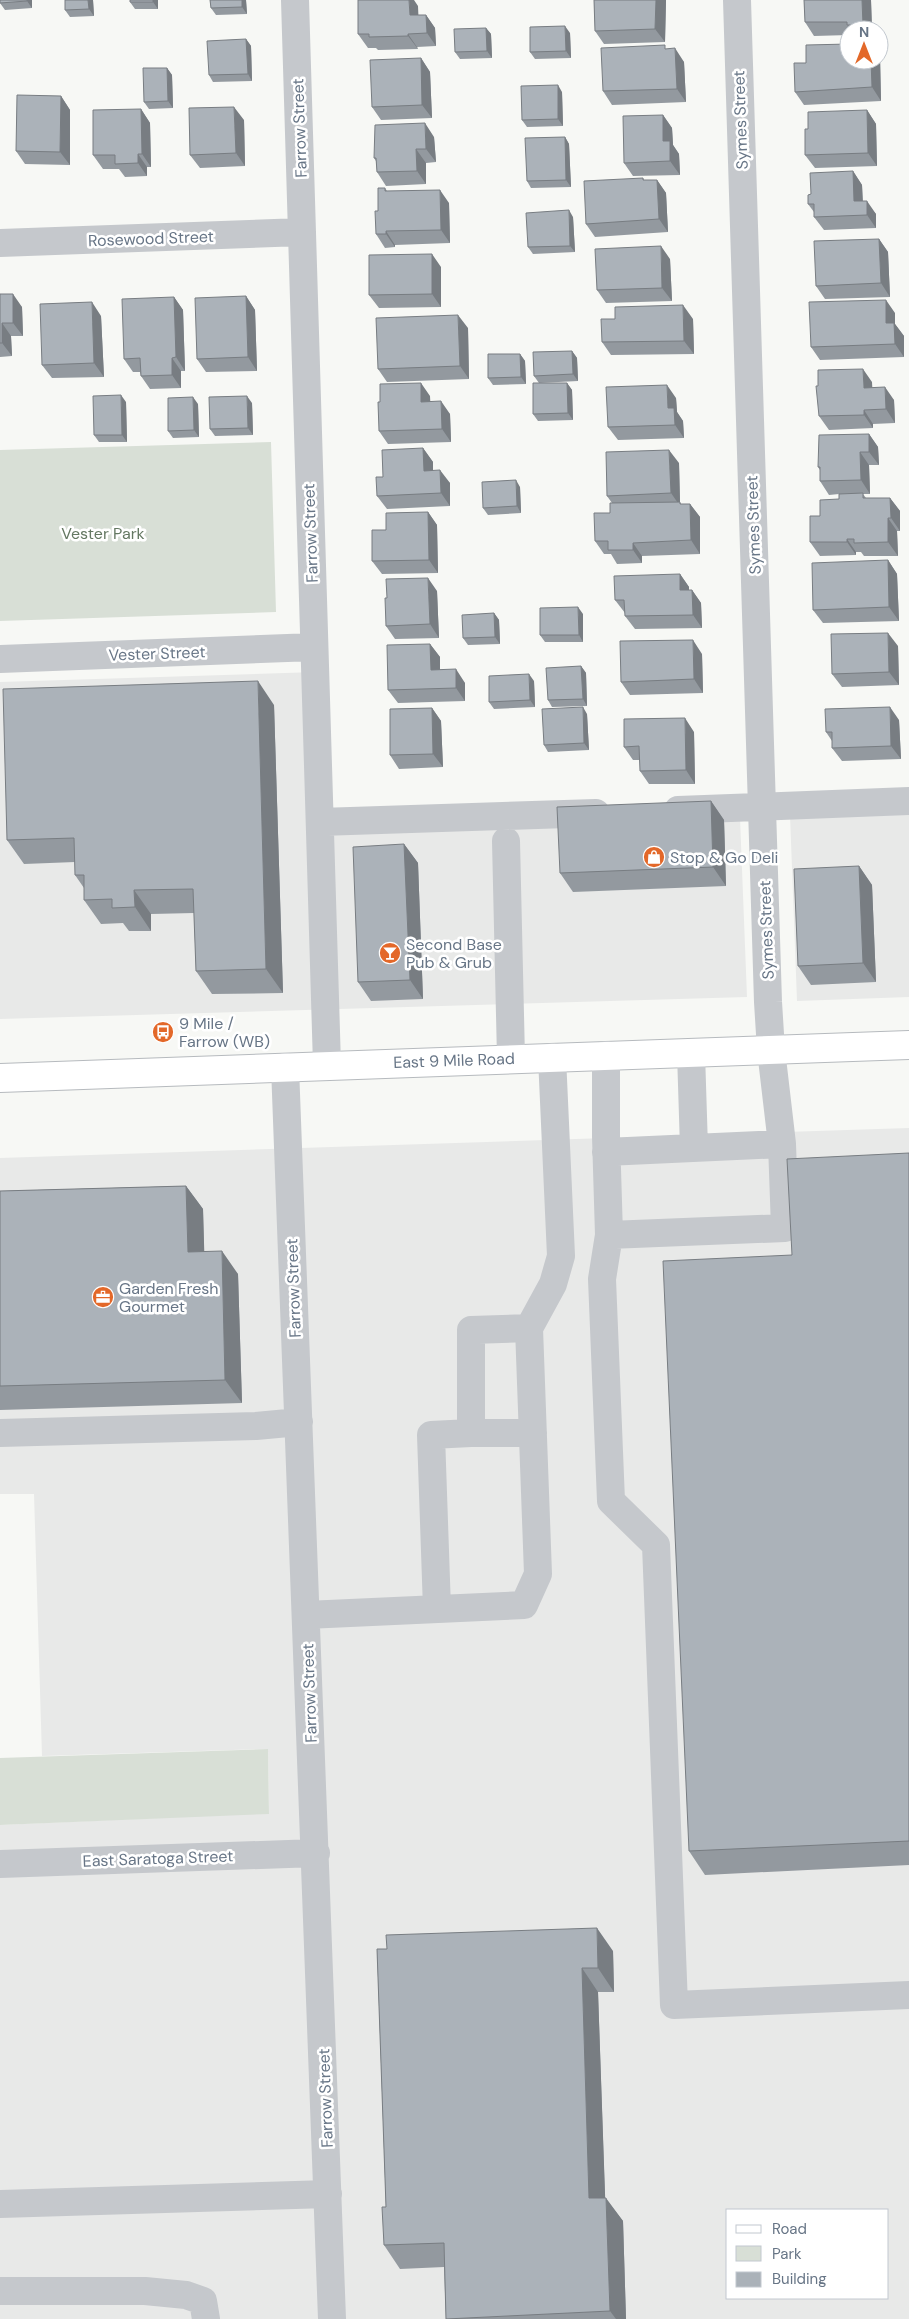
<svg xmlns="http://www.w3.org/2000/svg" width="909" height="2319" viewBox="0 0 909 2319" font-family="'DM Sans',sans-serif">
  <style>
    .built { fill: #e8e9e8; fill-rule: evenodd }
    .green { fill: #d8dfd6 }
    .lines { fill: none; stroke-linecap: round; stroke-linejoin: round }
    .major-casing { stroke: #b6babe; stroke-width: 30 }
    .minor { stroke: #c5c8cc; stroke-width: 28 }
    .major { stroke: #fff; stroke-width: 28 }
    .wall { fill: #93999f }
    .shaded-wall { fill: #787d82 }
    .building { fill: #abb2b9; stroke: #787d82 }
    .labels { text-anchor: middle; stroke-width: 5; stroke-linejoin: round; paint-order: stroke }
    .street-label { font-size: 16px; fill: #677586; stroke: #fff }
    .park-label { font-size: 16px; fill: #647862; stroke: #fff }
    .poi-label { font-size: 16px; fill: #677586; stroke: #fff; text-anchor: start }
  </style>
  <rect width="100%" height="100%" fill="#f7f8f5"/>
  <path class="built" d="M316,672l5,159 419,-13 7,179 -747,22v-337z
    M909,812v185l-112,4 -7,-186z
    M909,1128v1191h-909v-494l269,-12 -1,-64 -226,7 -8,-262h-34v-336zM728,2210h160v88h-160z"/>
  <path class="green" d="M271,442l5,170 -276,9v-171z
    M268,1749l1,65 -269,11v-67z"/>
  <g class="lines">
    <g class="major-casing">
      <path id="major" d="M0,1078l909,-33"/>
    </g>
    <path class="minor" d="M295,0l32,1065
      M0,243l302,-11
      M0,659l314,-12
      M678,810l231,-9
      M320,822l276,-9
      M506,841l5,217
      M691,1053l3,95
      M606,1055v81l3,99 -7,44 9,222 45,44 18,460 235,-10
      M285,1067l47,1252
      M606,1152l176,-8
      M609,1235l176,-7 -3,-84 -11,-94 -3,-48 -31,-1002
      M0,1433l256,-7 43,-4
      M471,1433h62
      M437,1609l-6,-174 40,-2v-103l58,-2
      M306,1615l218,-10 14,-31 -9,-246 24,-44 8,-28 -9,-199
      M0,1864l316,-11
      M0,2204l328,-10
      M0,2291h145l41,4 17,6 3,18"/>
    <use href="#major" class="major"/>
  </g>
  <path class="wall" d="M0,0h32v8l-27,2 -5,-7z
    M65,0h28l1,16 -24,1 -5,-7z
    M158,0v9h-23l-5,-7z
    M210,0h36l1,14 -31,1 -5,-7z
    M594,0h72l-1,42 -61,2 -9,-13z
    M804,0h67l1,30h-23v5l-35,1 -9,-14z
    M418,6v9h8l9,13 1,18 -19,1 1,2 -40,1 -2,-2h-8l-10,-14z
    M486,28l5,6 1,24 -32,1 -5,-7z
    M570,33l1,25 -36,1 -5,-7z
    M246,39l5,7 1,35 -39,1 -4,-7z
    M667,49l17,13 2,40 -74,3 -9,-14z
    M880,56l1,45 -77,4 -9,-13 11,-29z
    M421,58l9,14 2,46 -51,2 -9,-13z
    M167,68l5,7 1,33 -24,1 -5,-7z
    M562,92l1,34 -36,1 -5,-7z
    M61,96l9,14v55l-45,-1 -9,-13z
    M141,109l9,14 1,44h-4v9l-22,1 -6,-8h-16l-10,-14z
    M867,110l9,14 1,42 -62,2 -10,-13z
    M663,115l9,13 1,17 6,9 1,21 -47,1 -9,-13z
    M244,120l1,46 -45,2 -10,-13z
    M434,137l2,25 -10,1v21l-40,2 -9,-14 -1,-11 -2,-3z
    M565,137l4,7 2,43 -40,1 -4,-7z
    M853,171l9,14 1,16 13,13v14l-52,2 -10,-13v-5l-6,-8 3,-10z
    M643,178l1,2h13l9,13 2,39 -73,5 -9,-13z
    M385,188l2,3 62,12 1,40 -55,2v2l-10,1 -9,-14 2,-23z
    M573,217l2,35 -42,2 -5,-7z
    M879,239l9,13 2,45 -65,2 -9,-13z
    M670,259l2,42 -66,2 -9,-13z
    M441,267v40l-62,1 -10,-13z
    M0,294l22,13 1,29h-12l1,20 -12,1z
    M246,296l9,14 2,61 -51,1 -9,-13z
    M174,297l9,13 2,61h-4v17l-31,1 -9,-13 -1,-4h-7l-9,-13z
    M895,313v11l9,12v21l-84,3 -9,-13z
    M101,316l3,61 -52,1 -10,-13z
    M615,319h78l1,35 -83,1 -9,-13z
    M468,328l1,51 -82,3 -9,-13z
    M572,351l5,7 1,23 -39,2 -5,-7z
    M520,354l5,7 1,23 -33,1 -5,-7z
    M872,382v6l22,12 1,23 -22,1v4l-44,2 -10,-14z
    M567,383l5,7 1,30 -35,1 -5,-7z
    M430,396v5l20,13 1,28 -63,2 -9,-13z
    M676,398l1,14 6,9 1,17 -66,2 -10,-13z
    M126,402l1,40h-28l-5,-7z
    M252,403l1,32 -38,1 -5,-7z
    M198,404l1,33 -26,1 -5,-7z
    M869,434l9,13 1,18h-10l1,29h-7l3,4h24l10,13v20h-3l1,25h-34l-3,-4h-5v3l-36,1 -10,-14 10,-26 19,-17v-5l-10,1 -9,-14v-11l-2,-3z
    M423,448l10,14v8l17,13v23l-63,3 -10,-13 6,-19z
    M679,463l1,40 1,1h9l10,13v37l-58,2v7l-25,1 -6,-10h-7l-9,-13 15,-28 2,-10 -5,-7z
    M520,487l1,26 -33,2 -5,-7z
    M428,512l9,13 1,48 -56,1 -10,-13 14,-31z
    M888,560l9,14 2,47 -76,2 -10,-13z
    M680,574l9,13v3h3l9,13 1,25 -67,1 -10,-13v-3l-10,-13z
    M437,591l2,47 -44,1 -9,-13z
    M494,613l5,7 1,24 -32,1 -5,-7z
    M583,614v28h-38l-5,-7z
    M430,644l10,13v13l25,13v18l-67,2 -10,-13z
    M898,646l1,39 -57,2 -10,-13z
    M702,654l1,39 -73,2 -9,-13z
    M581,666l5,7 1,33 -35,1 -4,-7z
    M534,681l1,26 -41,2 -5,-7z
    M274,705l9,288 -71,1 -16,-23 -2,-58 -43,1v17h-22l-6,-8 -22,1 -17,-24v-12l-9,-13v-13l-51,2 -17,-24z
    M432,708l9,13 2,46 -44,2 -9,-14z
    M587,714l2,36 -41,2 -4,-7z
    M899,720l2,39 -59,2 -10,-13v-7l-6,-9z
    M694,732l1,52h-46l-9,-13v-11h-7l-9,-13z
    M711,801l13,19 2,66 -153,6 -13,-19z
    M404,844l14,19 5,136 -52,2 -13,-19z
    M859,866l13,19 4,97 -65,3 -13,-19z
    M909,1153v712l-204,10 -16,-24 103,-596z
    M186,1186l17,23 1,42 34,23 4,129 -242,7v-219z
    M377,1949l236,2 1,41h-16l7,206 18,23 3,98h-180l-2,-52 -44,2 -16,-24 2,-38z"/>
  <path class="shaded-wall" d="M27,0h5v8l-5,-7z
    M88,0h5l1,16 -5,-7z
    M153,0h5v9l-5,-7z
    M242,0h4l1,14 -5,-7z
    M409,0h5l4,6 1,23 -9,-14z
    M656,0h10l-1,42 -10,-13z
    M862,0h9l1,30h-6l-3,-5z
    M426,15l9,13 1,18 -9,-13z
    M565,26l5,7 1,25 -5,-7z
    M486,28l5,6 1,24 -5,-7z
    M408,34l9,13 1,2 -10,-13z
    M246,39l5,7 1,35 -4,-7z
    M675,48l9,14 2,40 -9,-13z
    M879,55l1,1 1,45 -9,-14 -1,-27h8z
    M421,58l9,14 2,46 -10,-13z
    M167,68l5,7 1,33 -5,-7z
    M558,85l4,7 1,34 -5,-7z
    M61,96l9,14v55l-10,-13z
    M234,107l10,13 1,46 -9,-13z
    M141,109l9,14 1,44 -9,-13z
    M867,110l9,14 1,42 -9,-13z
    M663,115l9,13 1,17 6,9 1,21 -10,-14 -7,-20z
    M425,123l9,14 2,25 -10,-13z
    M565,137l4,7 2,43 -5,-7z
    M416,149l10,14v21l-9,-13z
    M138,154l9,13v9l-9,-13z
    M853,171l9,14 1,29 -9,-13z
    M657,180l9,13 2,39 -9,-13z
    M440,190l9,13 1,40 -9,-13z
    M867,201l9,13v14l-9,-13z
    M569,210l4,7 2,35 -5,-6z
    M386,231l9,14v2l-9,-13z
    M879,239l9,13 2,45 -9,-14z
    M661,246l9,13 2,42 -10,-13z
    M432,254l9,13v40l-9,-13z
    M13,294l9,13 1,29 -10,-13z
    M246,296l9,14 2,61 -9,-14z
    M174,297l9,13 2,61 -9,-14z
    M886,300l9,13v11l9,12v21l-9,-13 -9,-21z
    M92,302l9,14 3,61 -10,-14z
    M683,305l10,14 1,35 -10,-13z
    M458,315l10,13 1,51 -9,-13z
    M2,323l9,13 1,20 -10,-13z
    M572,351l5,7 1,23 -5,-7z
    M520,354l5,7 1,23 -5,-7z
    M172,358l9,13v17l-9,-13z
    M863,369l9,13 1,19 -9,-13z
    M421,383l9,13 1,19 -10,-13z
    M567,383l5,7 1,30 -5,-7z
    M667,385l9,13 1,14 6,9 1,17 -9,-13 -7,-17z
    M885,387l9,13 1,23 -9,-14z
    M121,395l5,7 1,40 -5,-7z
    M247,396l5,7 1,32 -5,-7z
    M193,397l5,7 1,33 -5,-7z
    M441,401l9,13 1,28 -9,-13z
    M864,410l9,14v4l-9,-13z
    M869,434l9,13 1,18 -10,-13z
    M423,448l10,14v22l-9,-13z
    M669,450l10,13 1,40 9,12 -9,-9 -9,-13z
    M860,452l9,13 1,29 -9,-14z
    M440,470l10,13v23l-9,-13z
    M516,480l4,7 1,26 -4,-7z
    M890,498l10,13v20l-9,-13z
    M690,504l10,13v37l-9,-14z
    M428,512l9,13 1,48 -9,-13z
    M888,518l9,13 1,25 -10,-14z
    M847,539l9,13v3l-9,-13z
    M633,543l9,13v7l-9,-13z
    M888,560l9,14 2,47 -10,-14z
    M680,574l9,13v16l-9,-13z
    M428,578l9,13 2,47 -9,-14z
    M692,590l9,13 1,25 -9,-13z
    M578,607l5,7v28l-4,-7z
    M494,613l5,7 1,24 -5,-7z
    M888,633l10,13 1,39 -10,-13z
    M693,640l9,14 1,39 -9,-14z
    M430,644l10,13v26l-9,-13z
    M581,666l5,7 1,33 -4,-7z
    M456,669l9,14v18l-9,-13z
    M529,674l5,7 1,26 -5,-7z
    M258,681l16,24 9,288 -17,-24z
    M583,707l4,7 2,36 -5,-7z
    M890,707l9,13 2,39 -10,-13z
    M432,708l9,13 2,46 -10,-13z
    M685,718l9,14 1,52 -9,-14z
    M711,801l13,19 2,66 -13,-19z
    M404,844l14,19 5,136 -13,-19z
    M859,866l13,19 4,97 -13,-19z
    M134,890l17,24v17l-16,-24z
    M186,1186l17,23 2,67 -17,-24z
    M222,1251l16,23 4,129 -17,-23z
    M597,1928l16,23 1,41 -16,-24z
    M582,1968l16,24 8,230 -17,-24z
    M606,2198l17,23 3,98h-10l-6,-8z"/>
  <path class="building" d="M0,0h27v1l-27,2z
    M65,0h23l1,9 -24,1z
    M130,0h23v2h-23z
    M210,0h32v7l-31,1z
    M358,0h51l1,15h16l1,18 -19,1v2l-39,1v-3h-11z
    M594,0h62l-1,29 -60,2z
    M804,0h58l1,25h-16v-3h-42z
    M565,26l1,25 -36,1v-25z
    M486,28l1,23 -32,1 -1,-23z
    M246,39l2,35 -39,1 -2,-34z
    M849,44v16h22l1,27 -77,5 -1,-29h12v-18z
    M665,45v4l10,-1 2,41 -74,2 -2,-43z
    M421,58l1,47 -50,2 -2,-47z
    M143,68h24l1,33 -24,1z
    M558,85v34l-36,1 -1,-34z
    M17,95l44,1 -1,56 -44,-1z
    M234,107l2,46 -46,2 -1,-47z
    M141,109l1,45h-4v9l-23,1v-9h-22v-45z
    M867,110l1,43 -63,2v-26h3v-17z
    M663,115v26h7v20l-46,2 -1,-47z
    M425,123l1,26h-10l1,22 -40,1 -1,-14h-2l1,-33z
    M565,137l1,43 -39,1 -2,-43z
    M853,171l1,30h13v14l-53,2v-13h-6v-9l3,-1 -1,-21z
    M643,178v2h14l2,39 -73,5 -2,-43z
    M378,188h7v3l55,-1 1,40 -55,1v3h-10l-1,-23h3z
    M569,210l1,36 -42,1 -2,-34z
    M879,239l2,44 -65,3 -2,-45z
    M661,246l1,42 -65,2 -2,-41z
    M432,254v40l-63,1v-40z
    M0,294h13v29h-11v20h-2z
    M246,296l2,61 -51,2 -2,-61z
    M174,297l2,60 -4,1v17l-31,1 -1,-18 -16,1 -2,-60z
    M886,300v23h8l1,21 -84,3 -2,-45z
    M92,302l2,61 -52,2 -2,-61z
    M683,305l1,36 -82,1 -1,-23h14v-12z
    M458,315l2,51 -82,3 -2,-51z
    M572,351l1,23 -39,2 -1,-24z
    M488,354h32l1,23 -33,1z
    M863,369l1,19 21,-1 1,22 -22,1v5l-45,1 -3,-30h2v-16z
    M421,383v19l20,-1 1,28 -63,2 -1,-29h2v-18z
    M533,383h34l1,30 -35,1z
    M667,385l1,23h6l1,17 -67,2 -2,-40z
    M121,395l1,40h-28l-1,-39z
    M247,396l1,32 -38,1 -1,-32z
    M193,397l1,33 -26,1v-33z
    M869,434v18h-9l1,28 -41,1v-14h-2l1,-32z
    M423,448l1,23 16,-1 1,23 -64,3 -1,-19h7l-1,-27z
    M669,450l2,43 -64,3 -1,-44z
    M516,480l1,26 -34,2 -1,-26z
    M863,493v5h27l1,20h-3v24l-34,1v-4h-7v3h-37v-26h10v-16l19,-1v-5z
    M680,502v2h10l1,36 -58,3v7h-25v-9h-13l-1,-28h16v-10z
    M428,512l1,48 -57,1v-31h14v-17z
    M888,560l1,47 -76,3 -1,-47z
    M680,574v16h12l1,25 -68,1 -1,-16h-9l-1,-24z
    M428,578l2,46 -44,2 -1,-28h2l-1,-19z
    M578,607l1,28h-39v-27z
    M494,613l1,24 -32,1 -1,-23z
    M888,633l1,39 -57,2 -1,-40z
    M693,640l1,39 -73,3 -1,-41z
    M430,644l1,26 25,-1v19l-68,2 -1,-45z
    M581,666l2,33 -35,1 -2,-32z
    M529,674l1,26 -41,2v-26z
    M258,681l8,288 -70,2 -3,-82 -59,1 1,17 -23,1v-9l-28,1v-25h-9l-1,-37 -67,2 -4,-151z
    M583,707l1,36 -40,2 -2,-36z
    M890,707l1,39 -59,2v-16h-6l-1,-23z
    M432,708l1,46 -43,1v-46z
    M685,718l1,52 -46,1 -1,-25 -15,1v-28z
    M711,801l2,66 -153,6 -3,-66z
    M404,844l6,136 -52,2 -5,-135z
    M859,866l4,97 -65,3 -4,-97z
    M909,1153v688l-220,10 -26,-590 129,-6 -5,-96z
    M186,1186l2,66 34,-1 3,129 -225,6v-195z
    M597,1928l1,40h-16l7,230h17l4,113 -164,8 -2,-76 -60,2 -2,-38h4l-9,-258h10l-1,-14z"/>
  <defs>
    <g id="shop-disc" transform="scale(1.125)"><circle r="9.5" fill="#e36829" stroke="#fff"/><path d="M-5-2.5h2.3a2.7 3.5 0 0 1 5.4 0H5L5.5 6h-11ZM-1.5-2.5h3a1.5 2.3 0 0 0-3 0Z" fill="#fff"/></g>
    <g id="bar-disc" transform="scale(1.125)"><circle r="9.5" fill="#e36829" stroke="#fff"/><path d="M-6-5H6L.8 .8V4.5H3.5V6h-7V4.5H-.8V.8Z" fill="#fff"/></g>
    <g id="bus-disc" transform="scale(1.125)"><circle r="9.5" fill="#e36829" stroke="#fff"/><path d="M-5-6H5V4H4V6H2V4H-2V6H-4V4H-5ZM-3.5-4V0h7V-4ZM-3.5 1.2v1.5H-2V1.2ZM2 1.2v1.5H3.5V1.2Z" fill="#fff"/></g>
    <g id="office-disc" transform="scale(1.125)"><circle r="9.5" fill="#e36829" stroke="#fff"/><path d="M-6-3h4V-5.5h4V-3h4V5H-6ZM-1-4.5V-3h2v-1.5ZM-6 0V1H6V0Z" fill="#fff"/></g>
  </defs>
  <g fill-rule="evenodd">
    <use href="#shop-disc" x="654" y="857"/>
    <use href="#bar-disc" x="390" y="953"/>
    <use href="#bus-disc" x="163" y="1032"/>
    <use href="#office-disc" x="103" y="1297"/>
  </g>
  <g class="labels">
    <g class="street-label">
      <text transform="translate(740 120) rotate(-92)" y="6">Symes Street</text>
      <text transform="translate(299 128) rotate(-92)" y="6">Farrow Street</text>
      <text transform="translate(151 238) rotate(-2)" y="6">Rosewood Street</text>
      <text transform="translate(753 525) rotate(-92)" y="6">Symes Street</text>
      <text transform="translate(310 533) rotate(-92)" y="6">Farrow Street</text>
      <text transform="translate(157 653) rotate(-2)" y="6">Vester Street</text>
      <text transform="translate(766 930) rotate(-92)" y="6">Symes Street</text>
      <text transform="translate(454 1060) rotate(-2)" y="6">East 9 Mile Road</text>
      <text transform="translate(293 1288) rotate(-92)" y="6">Farrow Street</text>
      <text transform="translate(309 1693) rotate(-92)" y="6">Farrow Street</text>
      <text transform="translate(158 1858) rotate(-2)" y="6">East Saratoga Street</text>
      <text transform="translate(325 2098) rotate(-92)" y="6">Farrow Street</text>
    </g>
    <g class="park-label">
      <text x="103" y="539">Vester Park</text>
    </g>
    <g class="poi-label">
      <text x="670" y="863">Stop &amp; Go Deli</text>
      <text x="406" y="950">Second Base<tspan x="406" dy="18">Pub &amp; Grub</tspan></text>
      <text x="179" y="1029">9 Mile /<tspan x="179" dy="18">Farrow (WB)</tspan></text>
      <text x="119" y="1294">Garden Fresh<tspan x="119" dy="18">Gourmet</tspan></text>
    </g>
  </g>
  <rect x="726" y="2209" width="162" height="90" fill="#ffffff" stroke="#c2c8cf"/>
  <rect x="736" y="2225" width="25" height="8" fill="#ffffff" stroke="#c2c8cf"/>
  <text x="772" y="2234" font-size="15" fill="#677586">Road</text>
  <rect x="736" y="2246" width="25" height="15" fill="#d8dfd6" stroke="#c2c8cf"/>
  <text x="772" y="2259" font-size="15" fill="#677586">Park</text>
  <rect x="736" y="2272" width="25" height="15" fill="#abb2b9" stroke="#c2c8cf"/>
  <text x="772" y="2284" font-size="15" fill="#677586">Building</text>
  <g transform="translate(864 45)"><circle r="24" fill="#ffffff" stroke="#c2c8cf"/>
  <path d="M0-4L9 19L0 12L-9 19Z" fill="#e36829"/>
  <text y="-8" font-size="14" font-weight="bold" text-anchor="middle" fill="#677586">N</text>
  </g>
</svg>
